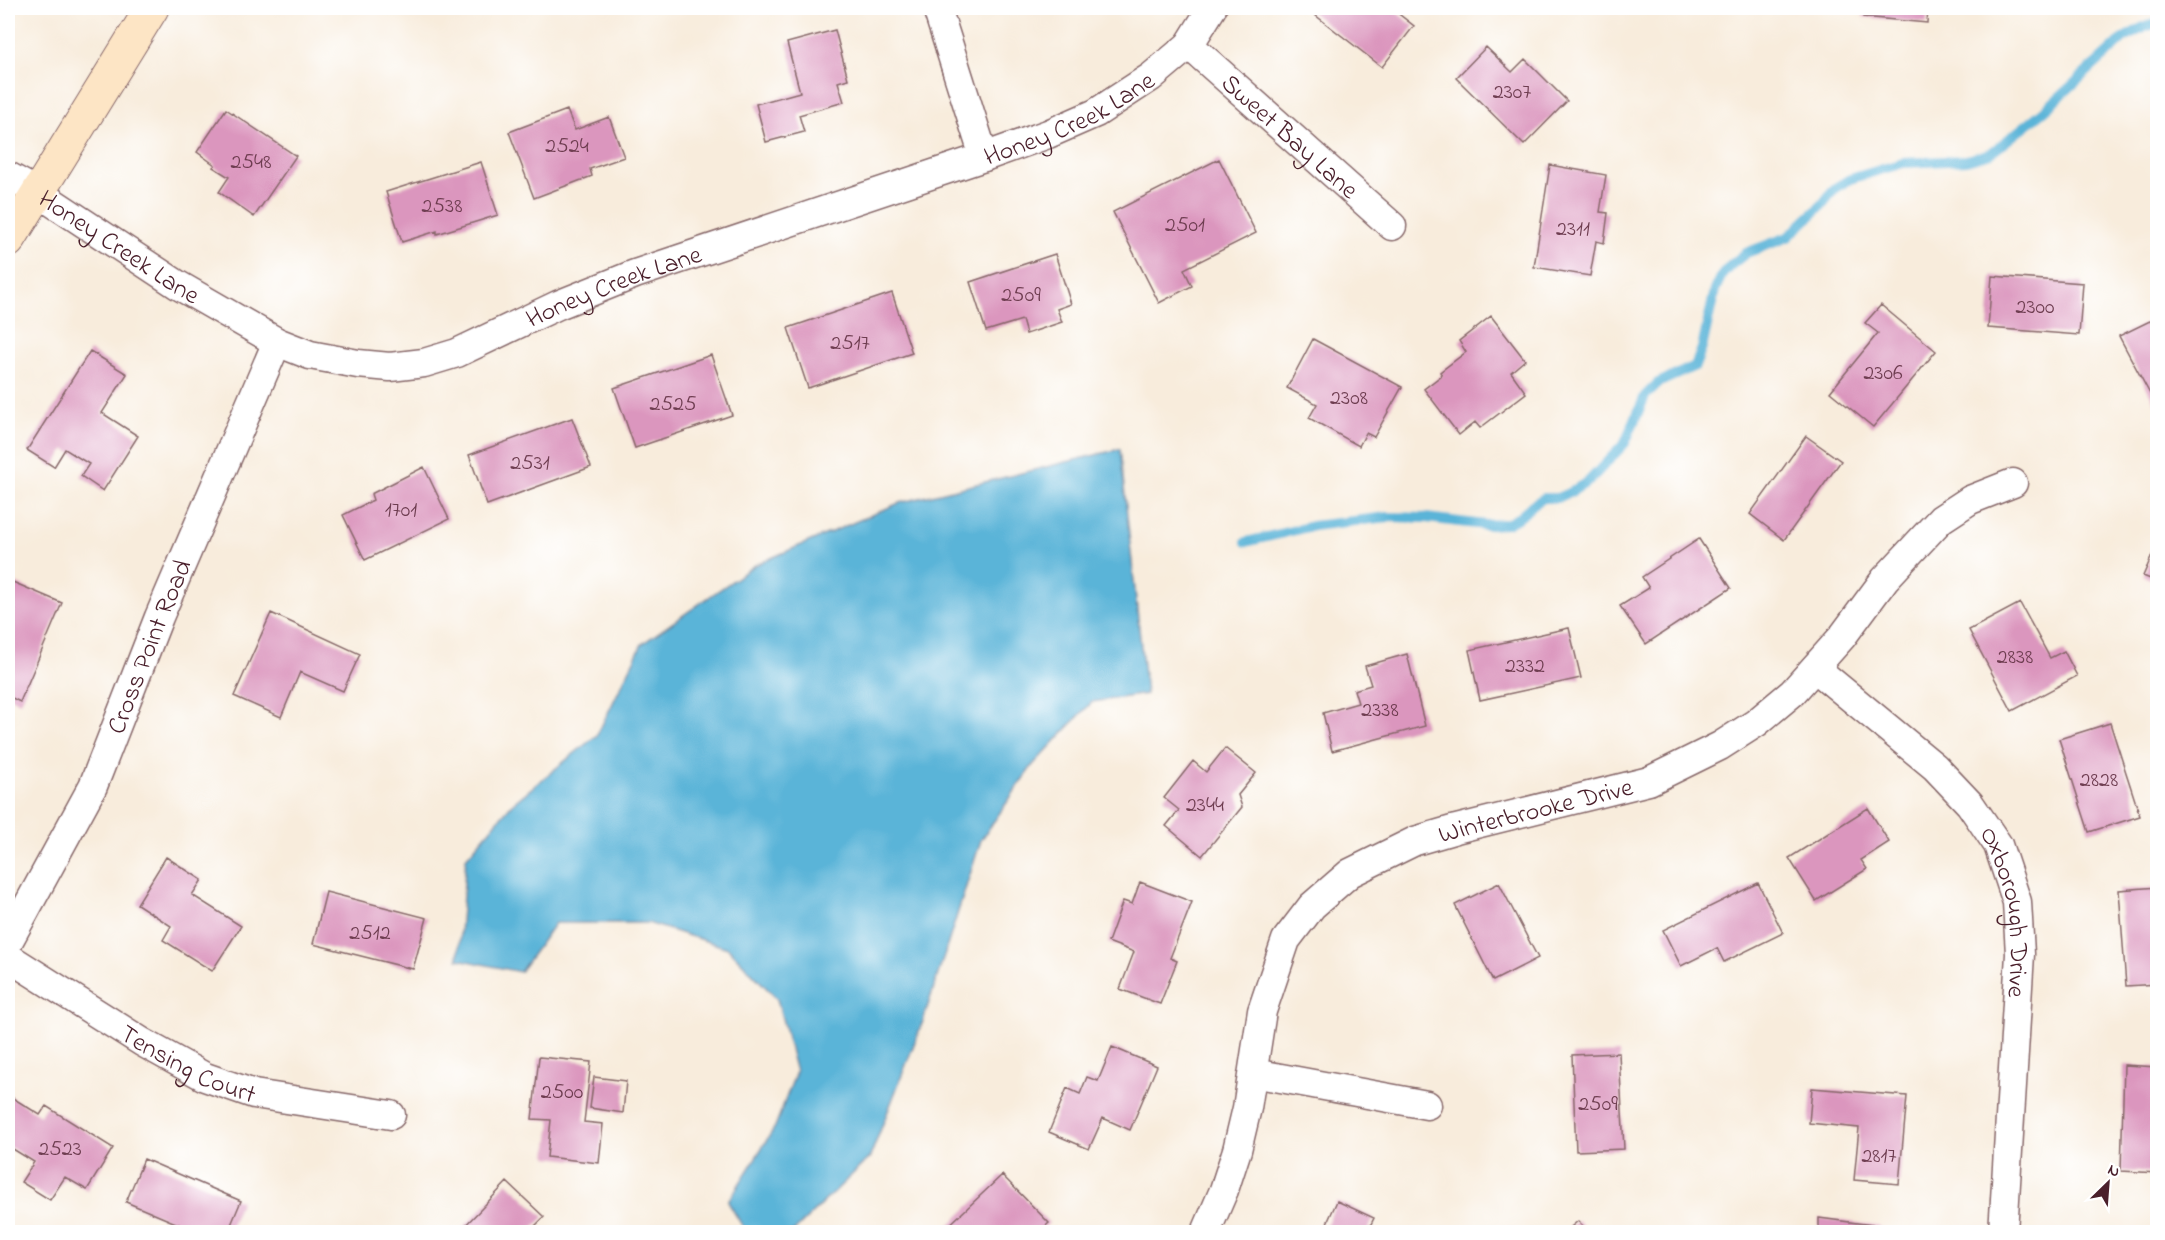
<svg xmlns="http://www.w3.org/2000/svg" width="2165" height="1240" viewBox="0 0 2165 1240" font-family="'Indie Flower',sans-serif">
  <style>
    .water { fill: #5ab4d8; stroke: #526a82; stroke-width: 1.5 }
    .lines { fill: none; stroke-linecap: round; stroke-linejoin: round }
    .stream { stroke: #5ab4d8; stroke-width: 10 }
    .building { fill: #db96be }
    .street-casing { stroke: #876769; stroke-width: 31 }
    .secondary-casing { stroke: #876769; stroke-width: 35 }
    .street { stroke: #fff; stroke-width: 28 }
    .secondary { stroke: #fde5c5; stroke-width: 33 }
    .labels { text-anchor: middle; stroke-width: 6; stroke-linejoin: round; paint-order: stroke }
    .number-label { font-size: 22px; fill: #6e3d50 }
    .street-label { font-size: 26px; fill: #4a1f2b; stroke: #fff }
  </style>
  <rect width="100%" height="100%" fill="#fff"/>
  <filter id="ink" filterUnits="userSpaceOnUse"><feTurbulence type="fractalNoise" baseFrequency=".0167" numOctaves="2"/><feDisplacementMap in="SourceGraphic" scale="12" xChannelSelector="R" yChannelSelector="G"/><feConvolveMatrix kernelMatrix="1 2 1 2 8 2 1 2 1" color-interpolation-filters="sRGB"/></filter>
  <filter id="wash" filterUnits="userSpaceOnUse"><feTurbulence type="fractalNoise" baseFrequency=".008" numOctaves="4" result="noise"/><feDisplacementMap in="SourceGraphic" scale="24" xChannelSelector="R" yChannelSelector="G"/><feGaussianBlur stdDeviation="1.35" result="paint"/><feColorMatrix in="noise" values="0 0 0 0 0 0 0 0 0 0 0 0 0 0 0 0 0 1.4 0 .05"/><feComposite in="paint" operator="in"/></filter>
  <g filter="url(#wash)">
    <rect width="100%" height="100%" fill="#f8ecdc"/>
    <path class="water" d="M1120,449l26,245 -54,8 -60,64 -51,74 -58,181 -53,136 -77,75h-47l-18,-30 47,-75 21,-55 -19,-73 -49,-51 -80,-25h-93l-35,49 -62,-13 8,-101 46,-54 85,-69 45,-91 113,-79 144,-62z"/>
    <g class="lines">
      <path class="stream" d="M1246,542l66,-16 76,-9 38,1 59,7 22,-1 14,-8 11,-11 12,-7h13l14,-6 18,-11 36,-38 20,-47 13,-13 37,-17 7,-18 13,-58 7,-15 9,-10 15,-12 42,-16 33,-31 14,-18 15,-9 53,-16 63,-3 25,-7 53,-42 80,-73 20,-11 14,-4"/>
    </g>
    <g id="blocks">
      <path class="building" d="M1306,8h85l23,18 -32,41z
        M1864,8h64l-1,15 -64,-6z
        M835,30l13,49 -10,3 6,20 -45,13 5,17 -38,10 -10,-38 44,-12 -13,-49z
        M1486,47l26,25 13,-13 42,42 -43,44 -68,-67z
        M226,109l70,47 -42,61 -35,-25 10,-15 -16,-10 2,-2 -18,-13z
        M567,110l8,20 34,-13 15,40 -34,12 2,7 -58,22 -25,-66z
        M1219,159l37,74 -72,36 8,17 -33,17 -46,-91z
        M481,162l17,53 -61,19v-3l-35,11 -16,-50z
        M1550,165l56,10 -6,37 8,1 -4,30 -8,-2 -6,35 -56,-9z
        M1055,254l16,50 -14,5 5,13 -36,12 -4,-14 -36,11 -16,-49z
        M1992,276l91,7 -4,52 -91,-7z
        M892,293l20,60 -104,35 -20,-60z
        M1881,305l55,46 -63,76 -43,-35 48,-59 -13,-10z
        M1491,316l34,44 -14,12 15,21 -46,35 -5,-6 -16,13 -35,-46 18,-14 -2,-3 26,-20 -7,-11z
        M2158,317v92l-39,-73z
        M1313,339l89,48 -28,50 -8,-4 -7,13 -50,-28 8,-14 -30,-16z
        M90,351l37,23 -25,39 36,23 -35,55 -22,-15 8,-12 -24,-15 -11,18 -27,-17z
        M711,355l21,60 -97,33 -21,-60z
        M572,418l19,49 -104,38 -18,-50z
        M1806,436l35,25 -57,79 -34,-26z
        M424,467l25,52 -84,41 -22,-45 30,-15 -2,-6z
        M1699,539l32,49 -85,56 -26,-38 29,-18 -7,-11z
        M2158,542v40l-15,-6z
        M8,580l54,23 -42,99 -12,-6z
        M2020,603l30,55 14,-7 13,25 -65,35 -43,-81z
        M271,613l89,41 -17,37 -43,-19 -19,45 -47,-21z
        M1569,628l12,50 -101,22 -11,-50z
        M1407,654l18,72 -93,25 -9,-38 35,-10 -4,-13 17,-5 -6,-19z
        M2110,723l30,93 -51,16 -30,-93z
        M1225,748l31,25 -18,22 4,12 -40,49 -36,-30 13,-16 -15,-12 29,-37 13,11z
        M1868,808l21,34 -28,18 6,9 -51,32 -27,-43z
        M166,857l36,23 -10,15 49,31 -29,45 -49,-31 8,-14 -34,-22z
        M1140,882l52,20 -22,56 7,3 -17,43 -40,-15 14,-37 -26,-10 15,-41 9,3z
        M1499,883l39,75 -45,23 -38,-76z
        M1758,883l25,50 -59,29 -7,-14 -36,18 -18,-36z
        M2158,887v97l-32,2 -7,-96z
        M326,892l101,26 -14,51 -100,-25z
        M1112,1047l45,19 -27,64 -27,-12 -14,31 -40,-17 18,-44 13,6 7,-17 11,4z
        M1619,1053l5,96 -48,2 -4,-96z
        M539,1057l52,5 -7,60 19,2 -4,39 -52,-6 4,-37 -19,-1z
        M2124,1065l34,2v106l-37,-2z
        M594,1077l32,4 -3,32 -33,-5z
        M1812,1088l95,8 -8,88 -45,-4 5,-52 -50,-5z
        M8,1095l32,20 6,-9 67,42 -26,42 -22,-13 -15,23 -29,-18 13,-20 -26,-16z
        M144,1159l97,42 -13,31h-31l-71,-30z
        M1002,1175l47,48 -10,9h-97z
        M507,1182l37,35 -15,15h-70z
        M1337,1201l37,17 -7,14h-44z
        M1819,1218l61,8 1,6h-62z
        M1578,1221l11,11h-24z"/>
    </g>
  </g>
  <g filter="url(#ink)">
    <use href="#blocks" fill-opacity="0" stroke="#876769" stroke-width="1.5"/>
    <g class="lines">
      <g class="street-casing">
        <g id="street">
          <path d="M937,8l47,149"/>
          <path id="s1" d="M1189,45l203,181"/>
          <path id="s2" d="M8,176l29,16 141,93 99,57 33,13 48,9 32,3 34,-4 33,-10 101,-48 77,-31 349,-117 64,-23 48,-21 55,-36 38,-32 23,-37"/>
          <path id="s3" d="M1815,668l120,99 35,37 28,41 19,57 3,52 -17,278"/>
          <path id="s4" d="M8,942l85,-156 66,-169 118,-275"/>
          <path id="s5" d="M8,957l134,85 63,35 49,17 137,21"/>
          <path d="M1253,1073l174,32"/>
          <path id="s6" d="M1206,1232l18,-42 13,-40 10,-42 15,-97 24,-71 26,-34 38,-33 65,-32 41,-12 193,-48 71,-35 36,-23 36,-30 50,-56 43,-58 56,-60 29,-19 43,-17"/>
        </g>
      </g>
      <g class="secondary-casing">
        <path id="secondary" d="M8,241l144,-233"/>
      </g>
      <use href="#street" class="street"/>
      <use href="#secondary" class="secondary"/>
    </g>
  </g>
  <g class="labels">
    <g class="number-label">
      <text x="1512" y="98">2307</text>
      <text x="567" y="152">2524</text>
      <text x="251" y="168">2548</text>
      <text x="442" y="212">2538</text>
      <text x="1185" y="231">2501</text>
      <text x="1573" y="235">2311</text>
      <text x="1021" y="301">2509</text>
      <text x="2035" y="313">2300</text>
      <text x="850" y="349">2517</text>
      <text x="1883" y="379">2306</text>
      <text x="1349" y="404">2308</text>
      <text x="673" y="410">2525</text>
      <text x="530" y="469">2531</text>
      <text x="401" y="516">1701</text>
      <text x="2015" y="663">2838</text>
      <text x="1525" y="672">2332</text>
      <text x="1380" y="716">2338</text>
      <text x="2099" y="786">2828</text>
      <text x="1205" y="811">2344</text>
      <text x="370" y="939">2512</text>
      <text x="562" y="1098">2500</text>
      <text x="1598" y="1110">2509</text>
      <text x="60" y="1155">2523</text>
      <text x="1879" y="1162">2817</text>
    </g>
    <g class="street-label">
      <text dy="9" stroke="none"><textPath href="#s2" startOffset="1158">Honey Creek Lane</textPath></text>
      <text dy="9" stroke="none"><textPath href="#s1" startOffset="136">Sweet Bay Lane</textPath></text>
      <text dy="9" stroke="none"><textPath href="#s2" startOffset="132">Honey Creek Lane</textPath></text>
      <text dy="9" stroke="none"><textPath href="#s2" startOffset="672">Honey Creek Lane</textPath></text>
      <text dy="9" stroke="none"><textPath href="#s4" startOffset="328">Cross Point Road</textPath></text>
      <text dy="9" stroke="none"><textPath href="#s6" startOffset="594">Winterbrooke Drive</textPath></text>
      <text dy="9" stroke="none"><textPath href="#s3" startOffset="324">Oxborough Drive</textPath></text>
      <text dy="9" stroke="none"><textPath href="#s5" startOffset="210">Tensing Court</textPath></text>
    </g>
  </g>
  <rect width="2165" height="1240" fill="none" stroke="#fff" stroke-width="30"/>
  <g transform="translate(2108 1183) rotate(25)" stroke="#ffffff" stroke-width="4.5" paint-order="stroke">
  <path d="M0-4.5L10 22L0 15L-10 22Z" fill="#4a1f2b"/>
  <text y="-9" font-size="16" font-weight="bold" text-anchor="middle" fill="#4a1f2b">N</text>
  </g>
</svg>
